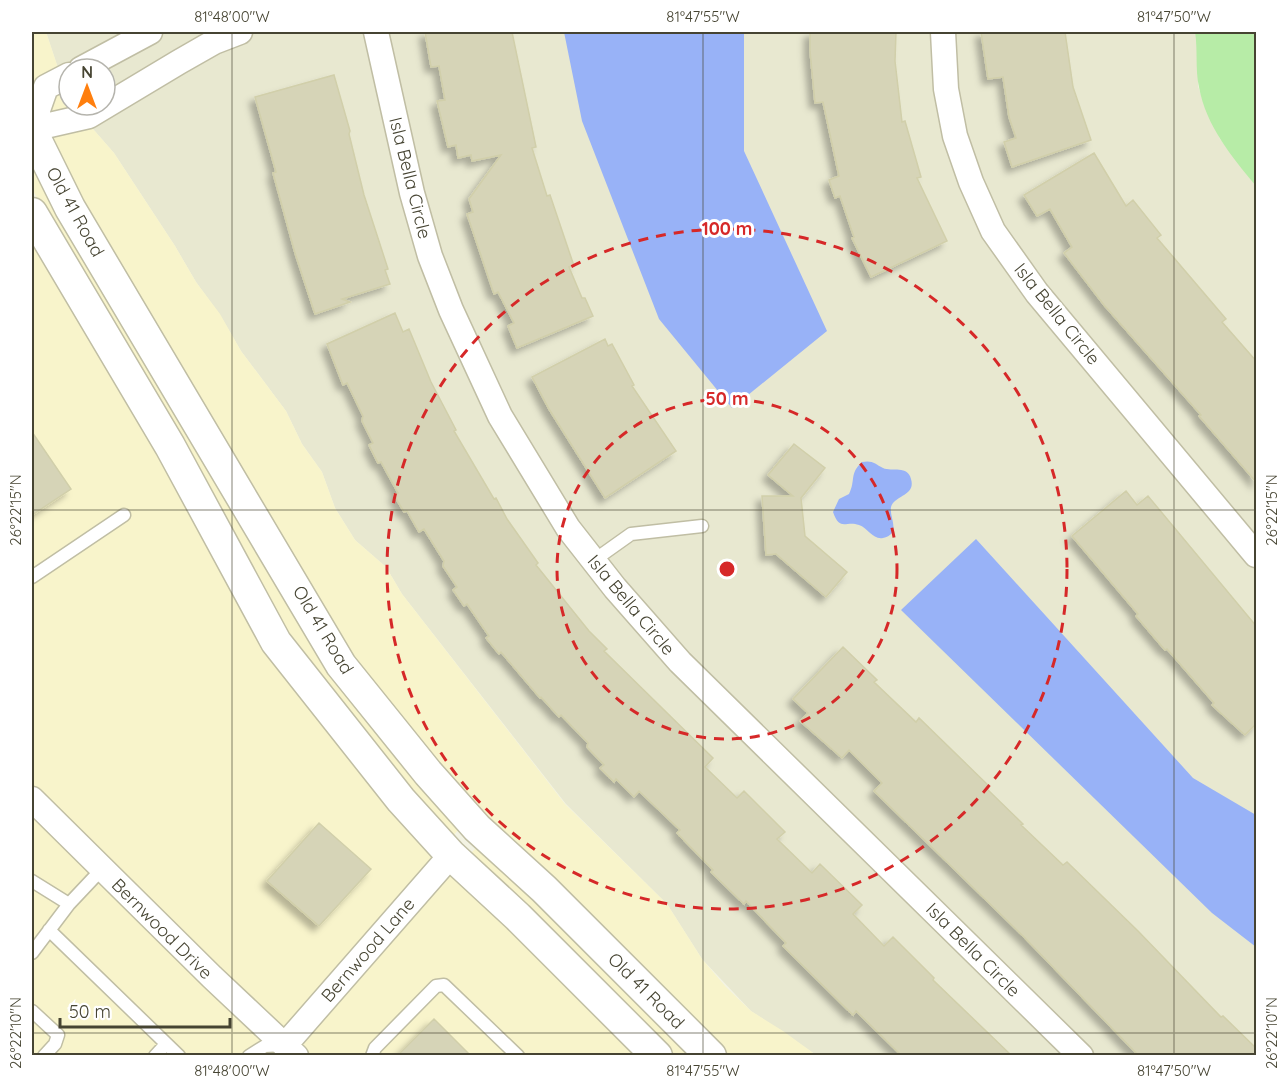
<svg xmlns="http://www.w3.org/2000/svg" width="1288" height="1087" viewBox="0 0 1288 1087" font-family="Quicksand,sans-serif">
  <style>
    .residential { fill: #e8e8d0 }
    .commercial { fill: #f8f4cb }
    .green { fill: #b7eca7 }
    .water { fill: #98b2f7 }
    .building { fill: #d6d4b7; stroke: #d1cfaa; stroke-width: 1.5; filter: url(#shadow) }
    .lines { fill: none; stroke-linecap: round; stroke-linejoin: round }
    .service-casing { stroke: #c0bea4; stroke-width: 15 }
    .minor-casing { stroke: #c0bea4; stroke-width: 27 }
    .tertiary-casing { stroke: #c0bea4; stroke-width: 33 }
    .service { stroke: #fff; stroke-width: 12 }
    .minor { stroke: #fff; stroke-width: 24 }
    .tertiary { stroke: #fff; stroke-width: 30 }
    .ticks { fill: none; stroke: #464432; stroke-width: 1.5; stroke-opacity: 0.45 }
    .ring { fill: none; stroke: #d62828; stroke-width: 3; stroke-dasharray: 10 8 }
    .labels { text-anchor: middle; stroke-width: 6; stroke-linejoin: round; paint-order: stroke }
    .street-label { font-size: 18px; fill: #464432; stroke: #fff }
    .centre { fill: #d62828; stroke: #fff; stroke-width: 3 }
    .ring-label { font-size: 18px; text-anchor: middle; font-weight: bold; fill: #d62828; stroke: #fff; stroke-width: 6; stroke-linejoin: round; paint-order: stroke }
    .neatline { fill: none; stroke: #464432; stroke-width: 2 }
    .ticks-label { font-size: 15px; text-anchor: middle; fill: #464432 }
  </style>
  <defs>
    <filter id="shadow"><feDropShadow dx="-5.5" dy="5.5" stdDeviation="3" flood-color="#0004"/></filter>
  </defs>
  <rect width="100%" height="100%" fill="#f3f3e3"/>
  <path class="residential" d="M46,32h1149l3,16v38l6,18 16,35 36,47v869h-440l-33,-23 -32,-21 -49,-52 -35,-55 -101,-100 -164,-210 -16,-27 -31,-27 -20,-32 -13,-36 -20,-28 -16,-33 -45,-60 -21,-36 -24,-33 -21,-36 -61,-93 -28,-32 -11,-16h30v-36h-36v26l-4,-6z"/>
  <path class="commercial" d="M32,32h14l19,57 4,6v10h6l11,16 28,32 61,93 21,36 24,32 21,37 45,60 16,33 20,28 13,36 20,32 31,27 16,27 163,210 102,100 35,55 24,28 25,24 32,20 33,24h-87l-177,-176 -66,-61 -50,-54 -85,-107 -271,-456 -48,-94z
    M32,158l428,670 -8,9 -42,-46 -125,-157 -253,-445z
    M32,238l128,215 292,420 188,182h-608z
    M478,846l215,209h-18l-149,-148 -57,-52z"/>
  <path class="green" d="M1195,32h61v154c-24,-29 -50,-60 -57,-99 -4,-18 -1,-37 -4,-55z"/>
  <path class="water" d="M564,32h180v119l83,180 -95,77 -73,-89 -77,-198z
    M862,462c11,-2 13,2 21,6 9,4 25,-3 28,11 5,17 -16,16 -20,28 -2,11 11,27 -8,31 -10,2 -15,-10 -24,-13 -13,-5 -19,7 -26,-13l6,-13 10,-5c7,-14 0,-20 13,-32z
    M976,539l217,239 63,37v132l-44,-34 -311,-303z"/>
  <path class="building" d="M425,32h87l24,115 -4,1 15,48 3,-1 24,71 -5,1 13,31h3l8,18 -76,32 -9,-22 6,-3 -16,-31 -4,2 -27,-80 6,-2 -4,-13 32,-44 -29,6 -1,-6 -13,3 -2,-13 -8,2 -11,-46 8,-1 -6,-34 -8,1z
    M810,32h86l-1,29 7,61 3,-1 16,56 -4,1 30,63 -76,36 -19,-39 2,-1 -14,-41 -5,2 -6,-18 10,-4 -16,-74 -8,1 -5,-52z
    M981,32h84l8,55 18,53 -79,27 -8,-25 12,-4 -7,-21 -6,-40 -15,2z
    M334,75l16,56 -1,3 15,61 24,74 -3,1 5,14 -48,15 8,3 -35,12 -20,-61 -22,-80 3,-1 -21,-75z
    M1094,153l32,53 7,-6 28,35 -4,3 69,81 -4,3 35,40v121l-58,-67 2,-1 -97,-110 -40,-52 8,-6 -22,-38 -13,7 -13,-21z
    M395,313l8,19 6,-3 22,53 25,48 -2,1 40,68 2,-1 11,21 31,44 -2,2 53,66 18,18 -3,2 109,107 -8,9 32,31 7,-7 41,41 -8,7 35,34 8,-9 42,41 -9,9 31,32 9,-9 41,41 -1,2 79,76h-110l-46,-45 -3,4 -70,-69 3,-3 -40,-42 -2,3 -33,-32 2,-2 -36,-37 3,-3 -41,-39 -5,6 -18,-18 -2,3 -14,-14 4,-3 -17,-18 1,-4 -27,-28 -2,2 -18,-20 -1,1 -39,-46 -2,2 -13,-16 3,-2 -22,-32 -3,2 -11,-16 4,-3 -14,-21 1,-5 -20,-32 -5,3 -12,-21 -3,1 -10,-17 4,-2 -17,-31 -3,1 -9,-18 4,-2 -11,-22 1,-5 -16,-33 -4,2 -16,-41z
    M605,339l3,7 4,-2 22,41 -2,1 44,65 -71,47 -56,-89 -17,-32z
    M32,432l39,57 -39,26z
    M794,444l31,24 -24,30 4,38 42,36 -21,25 -50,-43 -10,1 -4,-59h31l-25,-21z
    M1126,491l11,14 11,-9 109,131v96l-12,12 -33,-30 2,-2 -47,-54 -2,1 -29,-34 2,-2 -66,-78z
    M843,647l34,33 -3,2 42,40 3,-4 70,68 -2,3 36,35 -2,1 42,40 4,-3 71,69 83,86 2,-1 34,33v7h-118l-115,-119 -150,-146 8,-8 -33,-33 -7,8 -42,-37 8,-8 -15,-14z
    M319,823l52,46 -52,57 -52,-45z
    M434,1019l37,37h-74z"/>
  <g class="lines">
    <g class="service-casing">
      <path id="service" d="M593,561l38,-27 71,-8
        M32,577l92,-62
        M32,881l37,23 33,-35
        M49,930l130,126
        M32,953l37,-49
        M32,1011l26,24 -3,9 -11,12
        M155,1056l11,-12
        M249,1056l16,-10 19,-1
        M372,1056l3,-8 61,-62 8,-1 74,71"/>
    </g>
    <g class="minor-casing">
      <path id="minor" d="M376,32l36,161 18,63 21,54 49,106 68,112 47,60 65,74 401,394
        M943,32l3,57 9,47 16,46 22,49 44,62 219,262
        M81,69l69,-37
        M32,127l14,-40 23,-12
        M32,129l57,-13 90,-54 35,-20 26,-10
        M32,799l180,178 84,79
        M285,1045l166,-190"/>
    </g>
    <g class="tertiary-casing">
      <path id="tertiary" d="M32,131l38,77 271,457 87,108 49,55 67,61 167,167
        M32,213l138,233 106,196 125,158 50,55 67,62 139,139"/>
    </g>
    <use href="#service" class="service"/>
    <use href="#minor" class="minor"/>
    <use href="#tertiary" class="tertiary"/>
  </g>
  <path class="ticks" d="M232,32v1024M703,32v1024M1174,32v1024M32,510h1224M32,1033h1224"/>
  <g class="ring">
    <circle cx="727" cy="569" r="170"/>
    <circle cx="727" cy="569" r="340"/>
  </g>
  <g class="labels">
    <g class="street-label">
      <text transform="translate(410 178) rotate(76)" y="6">Isla Bella Circle</text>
      <text transform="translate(75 212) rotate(61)" y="6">Old 41 Road</text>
      <text transform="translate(1057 314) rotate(51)" y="6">Isla Bella Circle</text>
      <text transform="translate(631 605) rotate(50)" y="6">Isla Bella Circle</text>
      <text transform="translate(323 630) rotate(59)" y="6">Old 41 Road</text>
      <text transform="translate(162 929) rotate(45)" y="6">Bernwood Drive</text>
      <text transform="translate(368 950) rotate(-49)" y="6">Bernwood Lane</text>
      <text transform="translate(973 950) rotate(45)" y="6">Isla Bella Circle</text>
      <text transform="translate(646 991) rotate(45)" y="6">Old 41 Road</text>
    </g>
  </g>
  <circle cx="727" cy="569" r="9" class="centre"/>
  <g class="ring-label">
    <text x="727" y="235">100 m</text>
    <text x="727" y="405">50 m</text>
  </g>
  <rect width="1288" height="1087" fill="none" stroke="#ffffff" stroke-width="66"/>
  <g transform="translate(87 87)"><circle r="28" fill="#ffffff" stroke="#b5b4ad" stroke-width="1.5"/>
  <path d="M0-4.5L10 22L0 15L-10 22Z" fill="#ff7f0e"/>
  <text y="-9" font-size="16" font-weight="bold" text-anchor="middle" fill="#464432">N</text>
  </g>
  <path d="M60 1018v9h170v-9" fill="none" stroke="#464432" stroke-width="3"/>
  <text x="69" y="1018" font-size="18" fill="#464432" stroke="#ffffff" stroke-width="4.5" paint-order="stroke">50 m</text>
  <rect x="33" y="33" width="1222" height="1021" class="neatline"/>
  <g class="ticks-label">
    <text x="232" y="22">81°48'00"W</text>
    <text x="703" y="22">81°47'55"W</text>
    <text x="1174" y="22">81°47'50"W</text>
    <text transform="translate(16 510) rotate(-90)" y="5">26°22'15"N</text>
    <text transform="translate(1272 510) rotate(-90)" y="5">26°22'15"N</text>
    <text transform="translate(16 1033) rotate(-90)" y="5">26°22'10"N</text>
    <text transform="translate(1272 1033) rotate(-90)" y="5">26°22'10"N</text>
    <text x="232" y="1076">81°48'00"W</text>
    <text x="703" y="1076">81°47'55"W</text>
    <text x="1174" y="1076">81°47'50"W</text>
  </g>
</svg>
